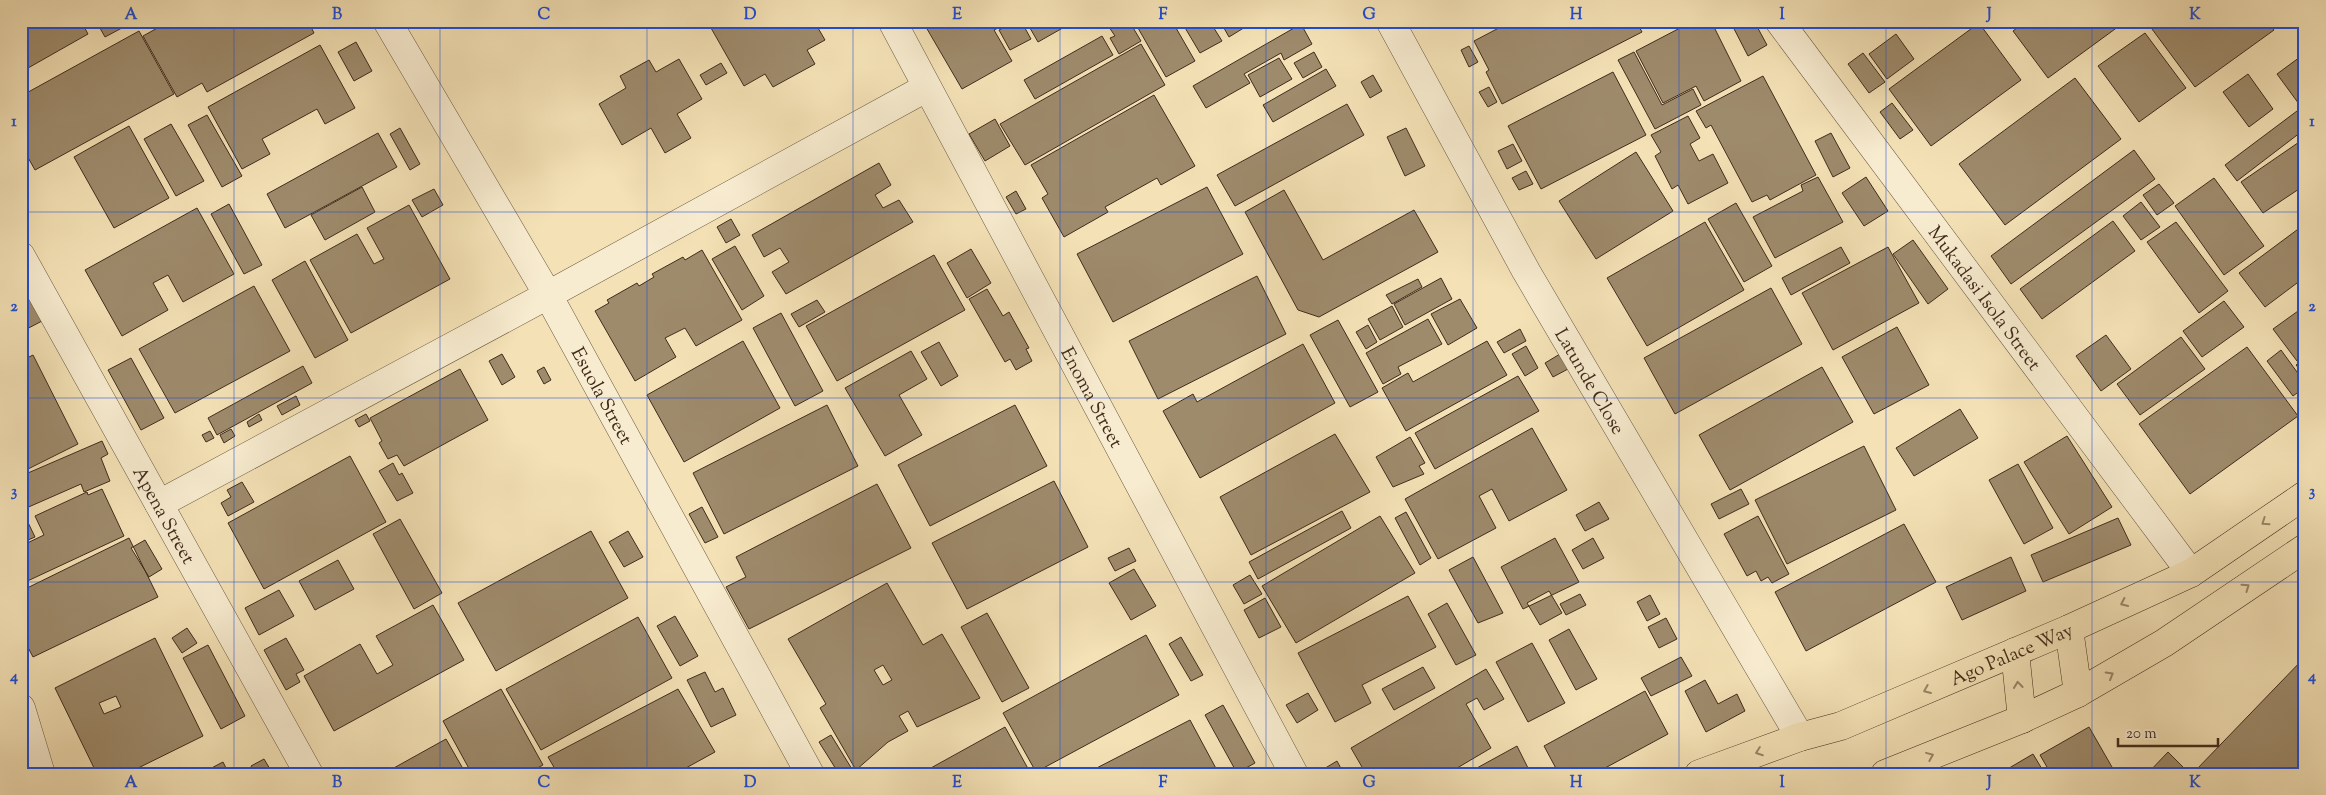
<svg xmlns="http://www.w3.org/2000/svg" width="2326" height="795" viewBox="0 0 2326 795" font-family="'Sorts Mill Goudy',serif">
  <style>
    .building { fill: #9e8b6c; stroke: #402c1c; fill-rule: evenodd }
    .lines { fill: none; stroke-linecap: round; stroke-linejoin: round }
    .minor-casing { stroke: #6d5a42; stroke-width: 29 }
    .major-casing { stroke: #402c1c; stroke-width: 29 }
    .minor { stroke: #f8ecd0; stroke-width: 28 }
    .major { stroke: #f4e2b6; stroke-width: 28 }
    .oneway { stroke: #9a8769 }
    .grid { fill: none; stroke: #1d4ed8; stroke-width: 1; stroke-opacity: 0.55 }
    .labels { text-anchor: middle; stroke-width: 4; stroke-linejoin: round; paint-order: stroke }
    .street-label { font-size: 19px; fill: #402c1c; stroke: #f8ecd0 }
    .neatline { fill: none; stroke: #1d4ed8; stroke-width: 2 }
    .grid-label { font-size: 16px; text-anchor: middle; font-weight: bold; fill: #1d4ed8 }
  </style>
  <rect width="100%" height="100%" fill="#f4e2b6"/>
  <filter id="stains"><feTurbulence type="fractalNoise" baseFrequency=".004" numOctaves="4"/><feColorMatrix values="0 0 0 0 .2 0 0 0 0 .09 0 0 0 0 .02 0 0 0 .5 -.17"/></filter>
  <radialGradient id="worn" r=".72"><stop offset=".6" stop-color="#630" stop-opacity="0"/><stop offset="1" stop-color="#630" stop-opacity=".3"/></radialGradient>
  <path class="building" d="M21,21h60l7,13 -67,38z
    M96,21h39l-30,16z
    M170,21h138l6,12 -107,59 -5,-9 -25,14 -34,-61z
    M723,21h91l11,19 -18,10 8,14 -42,23 -8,-13 -21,12 -33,-58z
    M926,21h74l-3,2 3,4 -6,3 18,31 -50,28 -39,-67z
    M1007,21h14l10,18 -21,11 -11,-20 6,-3 -2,-4z
    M1026,21h49l-37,21z
    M1112,21h17l12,20 -22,13 -9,-16 5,-2 -8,-12z
    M1134,21h38l23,40 -29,16z
    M1181,21h39l-8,4 10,16 -22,12z
    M1220,21h35l-26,16z
    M1512,21h39l1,2 4,-2h80l6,11 -140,72 -16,-32 3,-2 -15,-29z
    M1677,21h34l30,60 -37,20 -8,-15 -33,17 -27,-52 44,-23z
    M1730,21h24l13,24 -19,11z
    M2026,21h100l-78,57 -35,-47z
    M2162,21h105l7,9 -79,57 -43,-58z
    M1979,23l42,57 -90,66 -42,-57z
    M1301,24l11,20 -28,16 -3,-7 -37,21 6,9 -44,25 -13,-22z
    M139,31l35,63 -139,76 -14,-25v-49z
    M2145,33l41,55 -47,34 -41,-56z
    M1896,34l18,25 -27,20 -18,-25z
    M1102,36l11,19 -78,44 -11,-19z
    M356,42l16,29 -18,10 -16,-29z
    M1141,44l24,41 -140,80 -25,-41z
    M320,45l35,63 -30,16 -8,-15 -55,30 8,15 -28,15 -34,-62z
    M1469,46l9,16 -9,5 -8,-17z
    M1314,52l8,15 -19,11 -9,-15z
    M1634,52l28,53 31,-16 8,16 -46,24 -37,-69z
    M1863,53l22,29 -16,11 -21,-29z
    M2300,57l5,7v35l-6,5 -22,-30z
    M1279,58l13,21 -32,18 -12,-22z
    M679,59l23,40 -25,15 14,24 -26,15 -14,-25 -29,17 -23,-41 27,-16 -6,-12 29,-16 7,12z
    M721,63l6,10 -21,12 -6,-10z
    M1326,69l10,17 -63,36 -10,-17z
    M1613,72l33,63 -105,54 -33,-63z
    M2248,74l25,35 -24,18 -26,-35z
    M1373,75l9,16 -12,7 -9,-16z
    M1763,76l53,99 -46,25 -3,-5 -15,7 -41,-77 -5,3 -10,-17z
    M2075,78l46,61 -116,86 -46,-61z
    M1489,87l8,15 -9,5 -9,-15z
    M1154,95l41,71 -34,19 -4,-7 -52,29 3,5 -44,25 -22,-39 6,-4 -17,-29z
    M1892,103l21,27 -13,9 -20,-27z
    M1347,104l17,31 -129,71 -18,-31z
    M2305,105v24l-68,52 -12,-16z
    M207,115l35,61 -20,11 -34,-62z
    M1688,116l12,22 -10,6 9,17 14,-7 15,29 -40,21 -10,-19 -6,4 -17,-33 6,-4 -10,-17z
    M995,119l15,27 -25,15 -16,-27z
    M171,124l33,57 -28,15 -32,-57z
    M129,126l40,72 -55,30 -40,-71z
    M400,128l20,36 -10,6 -20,-36z
    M1406,128l19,38 -20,10 -18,-39z
    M378,133l19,34 -112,61 -18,-34z
    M1831,133l19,35 -17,9 -18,-36z
    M2305,138v47l-42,28 -22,-31z
    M1513,144l9,17 -15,8 -9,-18z
    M2134,150l21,29 -144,105 -20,-28z
    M1636,152l37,59 -77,48 -37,-58z
    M879,163l12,22 -16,10 8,13 16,-8 14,22 -127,72 -14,-22 17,-10 -9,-14 -16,9 -12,-22z
    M1526,171l7,13 -14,6 -7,-12z
    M1818,177l25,45 -68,36 -22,-41 50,-26 -2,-6z
    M1866,177l22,34 -24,15 -22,-33z
    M2214,178l50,68 -40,29 -49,-69z
    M2159,184l15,19 -17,12 -14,-20z
    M362,187l13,25 -50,28 -14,-25z
    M1207,187l36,67 -130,68 -36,-68z
    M434,189l9,16 -21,12 -10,-17z
    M1284,190l39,70 91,-50 24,42 -119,65 -21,-7 -53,-98z
    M1016,191l10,18 -10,5 -10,-17z
    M2141,202l19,25 -19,13 -18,-24z
    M1736,203l36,63 -28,16 -36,-63z
    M229,204l33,61 -18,9 -33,-60z
    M409,205l41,74 -99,54 -41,-73 47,-26 17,30 10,-5 -17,-31z
    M197,208l37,66 -51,28 -15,-27 -15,8 15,27 -46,26 -37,-66z
    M731,219l9,16 -14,8 -9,-16z
    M2113,221l22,30 -93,68 -22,-30z
    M1705,222l39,68 -97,56 -40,-68z
    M2176,222l52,69 -29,22 -52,-71z
    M2305,224v53l-40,30 -26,-34z
    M1913,240l35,49 -20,15 -35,-50z
    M735,246l29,50 -22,14 -30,-51z
    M1841,247l9,16 -59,32 -9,-17z
    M1888,247l31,56 -86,47 -31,-57z
    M971,249l20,34 -24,15 -20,-35z
    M702,250l40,70 -46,26 -11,-18 -20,10 11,19 -41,24 -40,-70 14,-8 -2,-3 30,-17 2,3 15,-9 -2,-3 31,-17 2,3z
    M934,255l31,55 -128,71 -31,-55z
    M305,261l43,79 -33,18 -43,-78z
    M1257,276l29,58 -128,65 -29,-58z
    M1441,278l11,21 -47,26 -11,-21z
    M1418,279l4,8 -30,17 -6,-9z
    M21,282l21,39 -21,11z
    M254,286l36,65 -115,62 -36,-64z
    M1771,288l31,56 -127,70 -31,-56z
    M987,289l16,27 6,-4 20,36 -3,1 6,12 -16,9 -6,-11 -5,3 -36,-63z
    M1460,299l17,29 -29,17 -17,-31z
    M817,300l8,12 -26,15 -8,-13z
    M2224,301l20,26 -42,30 -19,-26z
    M1392,306l11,21 -23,13 -12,-21z
    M2305,306v26l-6,5 6,8v10l-8,6 -24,-32z
    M781,313l42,78 -28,15 -42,-78z
    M1428,319l14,25 -44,23 3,7 -18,10 -17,-31z
    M1338,320l40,72 -28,15 -40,-72z
    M1368,325l9,17 -11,7 -10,-17z
    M1897,327l32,58 -55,29 -32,-57z
    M1520,329l6,12 -22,12 -7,-11z
    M2106,335l25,34 -30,22 -25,-35z
    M2181,337l24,32 -65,46 -23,-31z
    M743,341l37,67 -96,54 -37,-67z
    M1487,341l20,34 -101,56 -24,-43 26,-15 5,9z
    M939,342l19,34 -17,10 -20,-34z
    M1303,344l32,59 -135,75 -37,-67 30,-17 4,8z
    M1526,346l12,22 -13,8 -13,-22z
    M2247,347l51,69 -108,78 -51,-70z
    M2281,350l24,33v4l-12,9 -26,-35z
    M911,351l16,28 -28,16 23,40 -37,21 -40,-68z
    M502,354l13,23 -13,8 -13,-24z
    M1560,354l8,15 -15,8 -8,-14z
    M33,355l45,89 -50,25 -7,-13v-95z
    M131,358l33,60 -23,12 -33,-60z
    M2305,359v17l-9,-11z
    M303,366l9,17 -95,52 -9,-17z
    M544,367l7,13 -7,4 -7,-13z
    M1822,367l31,55 -123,68 -31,-55z
    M460,369l28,51 -84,46 -7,-11 -9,4 -9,-16 3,-2 -12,-23z
    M1518,376l21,35 -104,58 -20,-36z
    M296,396l4,9 -18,10 -5,-9z
    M827,405l31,61 -134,68 -31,-61z
    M1015,405l32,61 -117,60 -32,-61z
    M1960,409l18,29 -64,38 -18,-28z
    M259,414l3,6 -13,7 -2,-5z
    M366,414l4,7 -11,6 -4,-7z
    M1532,428l35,62 -58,31 -17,-32 -13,7 17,32 -58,31 -33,-60z
    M231,429l4,7 -11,7 -4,-8z
    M210,431l4,7 -8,4 -4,-7z
    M1335,434l35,58 -119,63 -31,-58z
    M2067,436l45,71 -43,27 -45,-72z
    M1410,437l15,26 -6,3 5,8 -31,13 -17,-30z
    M102,441l6,13 -7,4 9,23 -26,11 -3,-8 -57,25 -3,-7v-26z
    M1864,446l32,64 -109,54 -32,-64z
    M350,456l36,66 -122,67 -36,-66z
    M393,463l6,12 3,-2 11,20 -16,8 -18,-30z
    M2018,464l35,64 -29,16 -35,-64z
    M1054,481l34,66 -121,62 -35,-66z
    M242,482l12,20 -26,14 -7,-13 10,-6 -4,-7z
    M877,484l34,64 -162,81 -23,-42 20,-10 -10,-20z
    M102,489l22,47 -103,48v-38l23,-11 -9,-19 52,-24 1,3z
    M1741,489l8,15 -30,15 -8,-15z
    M1599,502l10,17 -24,12 -9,-16z
    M702,507l16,30 -13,6 -16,-29z
    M21,508l14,29 -14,6z
    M1342,511l9,17 -93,51 -9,-17z
    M1406,512l25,46 -11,7 -25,-47z
    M1380,516l35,57 -119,70 -34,-57z
    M1758,516l31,58 -17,9 -4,-6 -7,4 -5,-10 -9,5 -23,-42z
    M2118,518l13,27 -88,37 -12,-27z
    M400,519l42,74 -28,16 -41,-75z
    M1904,524l32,58 -130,69 -31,-59z
    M591,531l37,67 -132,73 -38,-68z
    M628,531l15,26 -19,10 -15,-25z
    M129,538l29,59 -125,60 -12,-23v-43z
    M1555,538l24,44 -56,27 -22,-42z
    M1593,538l11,20 -21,11 -11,-19z
    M145,540l17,29 -13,8 -18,-29z
    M1129,548l7,13 -21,10 -7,-13z
    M1473,557l30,56 -25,10 -29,-53z
    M2011,557l15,34 -64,29 -16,-33z
    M338,560l16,29 -39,21 -16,-29z
    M1134,569l22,37 -25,14 -22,-37z
    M1250,575l12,19 -18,10 -11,-19z
    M887,583l36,62 19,-11 38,64 -63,29 -9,-16 -9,5 9,15 -20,11 -32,28 -36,-62 6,-4 -38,-65zM883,665l9,15 -9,5 -9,-15z
    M279,590l15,26 -35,19 -14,-27z
    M1549,591l13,22 -22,12 -13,-22z
    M1580,594l6,11 -20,10 -6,-11z
    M1650,595l10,19 -13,7 -10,-19z
    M1408,596l28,51 -74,38 9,18 -36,19 -37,-69z
    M1265,598l16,29 -22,11 -15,-28z
    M1447,603l29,52 -20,10 -28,-51z
    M433,605l31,55 -130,71 -30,-55 56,-32 17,30 16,-9 -17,-29z
    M987,613l42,75 -27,14 -41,-75z
    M675,616l23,40 -18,10 -23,-40z
    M638,617l34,61 -131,72 -35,-61z
    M1666,618l11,21 -18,9 -11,-21z
    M187,628l10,15 -15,10 -10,-15z
    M1569,629l28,50 -21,11 -27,-50z
    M1146,635l33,60 -143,77 -33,-59z
    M1181,637l22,38 -12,6 -22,-37z
    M155,638l48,98 -77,38h-29l-42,-86zM116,696l5,11 -17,7 -5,-11z
    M286,638l18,32 -8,4 4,8 -14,8 -22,-40z
    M1532,643l33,60 -37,19 -32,-60z
    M208,645l37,71 -24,13 -38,-71z
    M1681,657l11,19 -41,20 -10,-18z
    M2305,657v117h-105l-4,-4z
    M1423,667l12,21 -41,22 -12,-21z
    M1486,669l18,30 -20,11 -7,-12 -11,6 25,44 -44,26h-81l-15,-26z
    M705,672l10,20 8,-4 13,27 -25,12 -24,-47z
    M1705,680l13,24 19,-10 8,17 -39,21 -21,-41z
    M501,689l42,76 -17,9h-54l-29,-53z
    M678,689l37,63 -40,22h-117l-10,-17z
    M1645,691l23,43 -74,40h-35l-15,-28z
    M1308,693l10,17 -21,13 -11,-18z
    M1223,705l32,58 -18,10 -32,-58z
    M1190,720l29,54h-134z
    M1005,727l26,47h-111z
    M2089,727l27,47h-65l-11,-19z
    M831,735l24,39h-16l-20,-32z
    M446,739l20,35h-83z
    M1517,746l14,28h-65z
    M2168,752l22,22h-43z
    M2033,754l12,20h-46z
    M264,759l9,15h-18l-4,-8z
    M1337,761l7,13h-19l-3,-4z
    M223,762l6,12h-29z
    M768,769l3,5h-13z"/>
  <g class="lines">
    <g class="minor-casing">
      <g id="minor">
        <path id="s1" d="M387,21l161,274 262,479"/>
        <path id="s2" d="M892,21l402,753"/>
        <path id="s3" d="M1390,21l136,250 274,466"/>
        <path id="s4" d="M1779,21l412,552"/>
        <path id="s5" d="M21,256l288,518"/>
        <path d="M159,504l389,-209 378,-207"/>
        <path d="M21,708l20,66"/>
      </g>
    </g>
    <g class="major-casing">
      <g id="major">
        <path d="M2069,629l9,64"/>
        <path d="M2015,652l7,67"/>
        <path id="s6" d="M1699,774l101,-37 41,-11 228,-97 122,-56 114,-78"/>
        <path d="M1885,774l137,-55 56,-26 86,-50 141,-95"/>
      </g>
    </g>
    <use href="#minor" class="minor"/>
    <use href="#major" class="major"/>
  </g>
  <defs><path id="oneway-chevron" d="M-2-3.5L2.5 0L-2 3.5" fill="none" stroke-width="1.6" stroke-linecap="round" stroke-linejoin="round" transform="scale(1.25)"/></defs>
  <g class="oneway">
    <use href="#oneway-chevron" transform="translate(2265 522) rotate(146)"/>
    <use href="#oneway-chevron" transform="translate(2246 587) rotate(-35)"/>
    <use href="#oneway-chevron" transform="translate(2124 603) rotate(155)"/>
    <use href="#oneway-chevron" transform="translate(2110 675) rotate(-30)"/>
    <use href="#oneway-chevron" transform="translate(2018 685) rotate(-96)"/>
    <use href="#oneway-chevron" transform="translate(1927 690) rotate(157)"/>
    <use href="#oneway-chevron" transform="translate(1759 752) rotate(160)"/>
    <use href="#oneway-chevron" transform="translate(1930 756) rotate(-22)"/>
  </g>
  <path class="grid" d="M234,21v753M440,21v753M647,21v753M853,21v753M1060,21v753M1266,21v753M1473,21v753M1679,21v753M1886,21v753M2092,21v753M21,212h2284M21,398h2284M21,582h2284"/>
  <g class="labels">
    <g class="street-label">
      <text dy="7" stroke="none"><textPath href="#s4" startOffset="345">Mukadasi Isola Street</textPath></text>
      <text dy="7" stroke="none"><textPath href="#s3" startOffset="412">Latunde Close</textPath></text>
      <text dy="7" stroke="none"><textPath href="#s1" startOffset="432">Esuola Street</textPath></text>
      <text dy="7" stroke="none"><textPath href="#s2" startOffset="426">Enoma Street</textPath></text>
      <text dy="7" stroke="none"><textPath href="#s5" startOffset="296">Apena Street</textPath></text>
      <text dy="7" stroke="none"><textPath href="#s6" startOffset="335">Ago Palace Way</textPath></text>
    </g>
  </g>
  <rect width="2326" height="795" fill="none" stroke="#f4e2b6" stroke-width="55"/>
  <path d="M2118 738v8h100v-8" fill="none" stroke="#402c1c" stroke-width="2.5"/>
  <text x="2126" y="738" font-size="15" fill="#402c1c" stroke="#f8ecd0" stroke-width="4" paint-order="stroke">20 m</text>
  <rect x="28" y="28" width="2270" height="740" class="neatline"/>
  <g class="grid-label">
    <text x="131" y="19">A</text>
    <text x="337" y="19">B</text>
    <text x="544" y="19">C</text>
    <text x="750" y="19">D</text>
    <text x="957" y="19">E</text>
    <text x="1163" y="19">F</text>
    <text x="1369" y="19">G</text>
    <text x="1576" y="19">H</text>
    <text x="1782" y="19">I</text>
    <text x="1989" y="19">J</text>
    <text x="2195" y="19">K</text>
    <text x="14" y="126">1</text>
    <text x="2312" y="126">1</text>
    <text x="14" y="311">2</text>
    <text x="2312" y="311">2</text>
    <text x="14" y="496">3</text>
    <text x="2312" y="496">3</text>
    <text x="14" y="681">4</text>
    <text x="2312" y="681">4</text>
    <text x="131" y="787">A</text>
    <text x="337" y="787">B</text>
    <text x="544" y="787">C</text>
    <text x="750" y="787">D</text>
    <text x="957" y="787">E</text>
    <text x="1163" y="787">F</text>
    <text x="1369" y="787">G</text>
    <text x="1576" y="787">H</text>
    <text x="1782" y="787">I</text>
    <text x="1989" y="787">J</text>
    <text x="2195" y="787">K</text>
  </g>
  <rect width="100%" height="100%" filter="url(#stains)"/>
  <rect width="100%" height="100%" fill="url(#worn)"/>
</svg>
